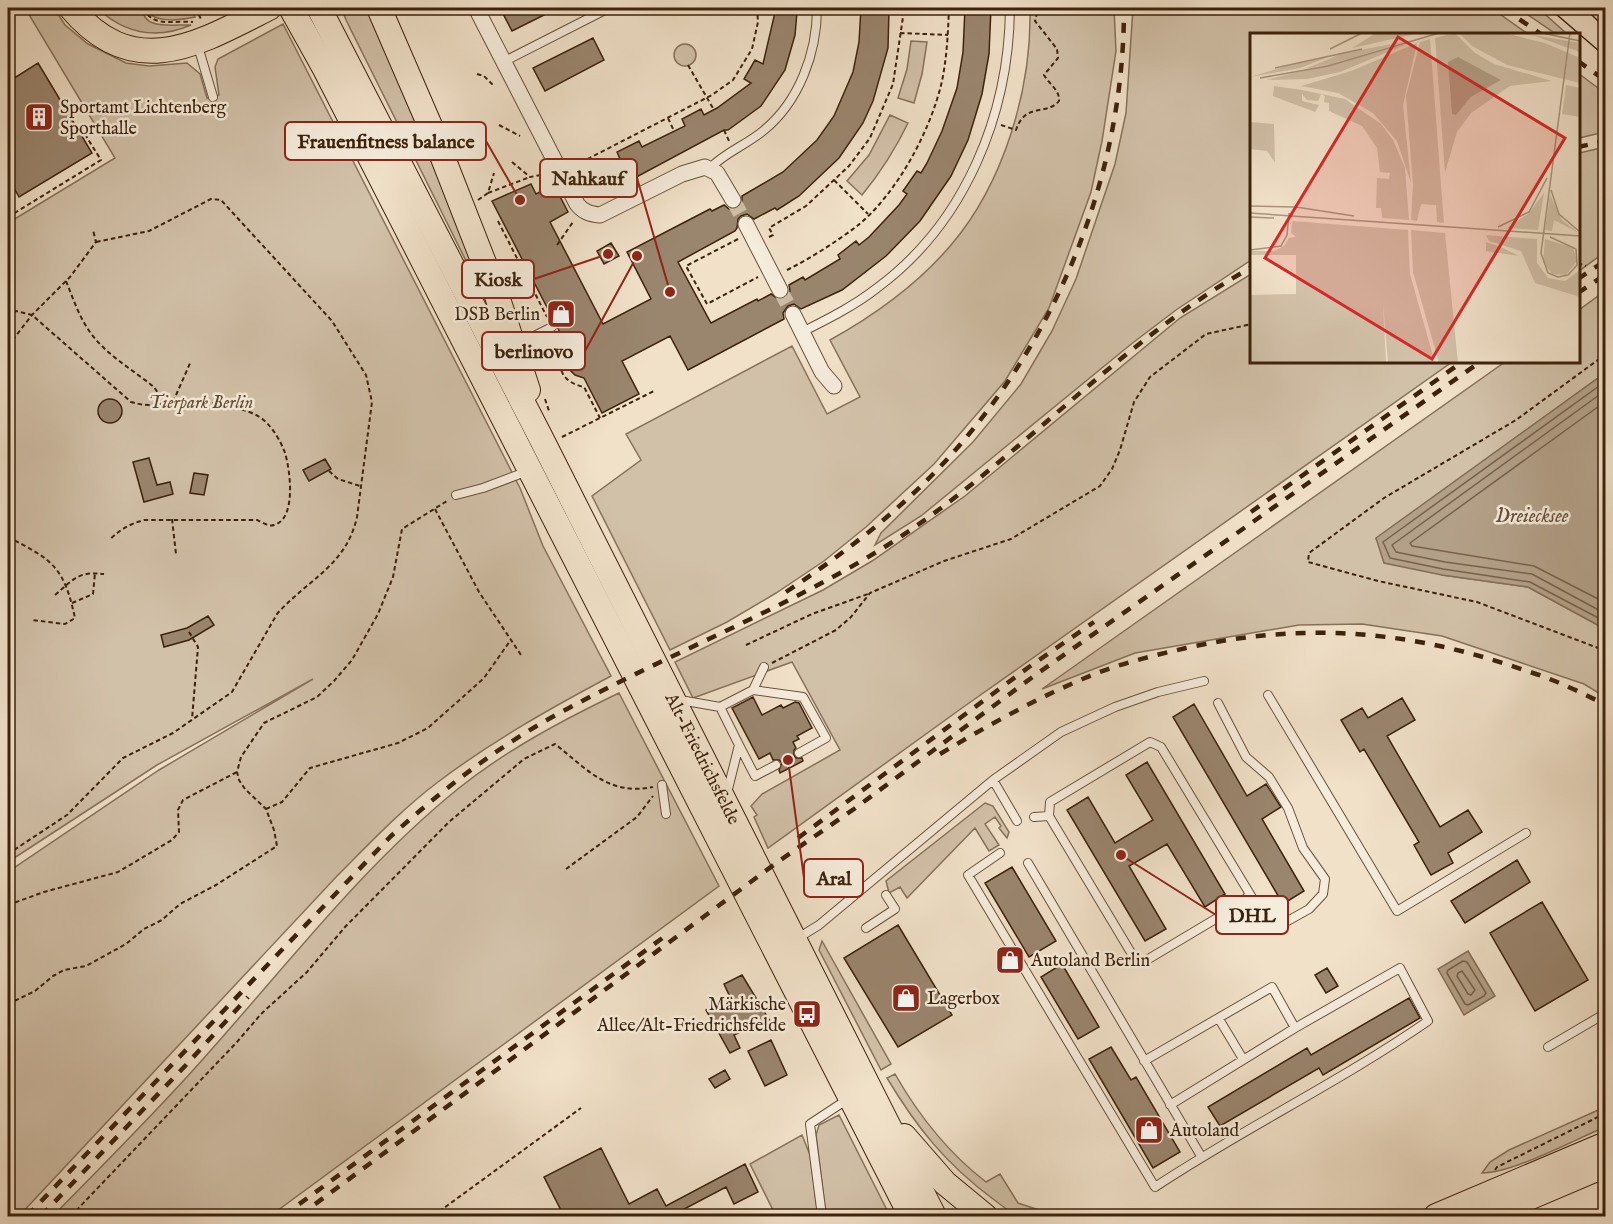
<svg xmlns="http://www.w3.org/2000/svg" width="1613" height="1224" viewBox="0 0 1613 1224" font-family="'IM FELL English',serif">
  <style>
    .green { fill: #d2c1a9; stroke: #87725a; stroke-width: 1.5 }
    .water { fill: #b3a088; stroke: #836e56; stroke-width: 1.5 }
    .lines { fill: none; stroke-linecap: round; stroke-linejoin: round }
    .shore { stroke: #78614a; stroke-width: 1.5 }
    .building { fill: #9a856e; stroke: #3c220b; stroke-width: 1.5 }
    .minor-tunnel { stroke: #cdbba3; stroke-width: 15; stroke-dasharray: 15 8; stroke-linecap: butt }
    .service-casing { stroke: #69523a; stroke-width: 10 }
    .minor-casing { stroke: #69523a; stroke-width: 17 }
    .primary-casing { stroke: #3c220b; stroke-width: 26 }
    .path { stroke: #3c220b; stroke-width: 2; stroke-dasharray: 4.5 3; stroke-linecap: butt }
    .service { stroke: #f6ecdc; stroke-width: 8 }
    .minor { stroke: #f6ecdc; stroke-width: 15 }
    .primary { stroke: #f1e1c9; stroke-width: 24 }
    .tram { stroke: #3c220b; stroke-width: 1.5 }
    .rail { stroke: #3c220b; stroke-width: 4.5; stroke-dasharray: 10 10; stroke-linecap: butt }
    .labels { text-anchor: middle; stroke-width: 5; stroke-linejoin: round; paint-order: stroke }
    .poi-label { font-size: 18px; fill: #3c220b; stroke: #f6ecdc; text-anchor: start }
    .park-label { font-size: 18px; font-style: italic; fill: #624a32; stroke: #f6ecdc }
    .street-label { font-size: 18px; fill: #3c220b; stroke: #f6ecdc }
    .water-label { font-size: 20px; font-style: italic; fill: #664e37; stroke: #f6ecdc }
    .inset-road { fill: none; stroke: #a9957d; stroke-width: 1.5 }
    .view { fill: #d62828; fill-opacity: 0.15; stroke: #d62828; stroke-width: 3 }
    .inset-edge { fill: none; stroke: #3c220b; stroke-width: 3 }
    .leader { fill: none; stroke: #8f2418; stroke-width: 2 }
    .callout-dot { fill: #8f2418; stroke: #f6ecdc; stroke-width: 2 }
    .callout { fill: #f6ecdc; stroke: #8f2418; stroke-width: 2 }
    .callout-label { font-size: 20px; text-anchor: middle; font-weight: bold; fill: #3c220b }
  </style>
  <rect width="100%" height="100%" fill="#f1e1c9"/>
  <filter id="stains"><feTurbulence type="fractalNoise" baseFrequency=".00333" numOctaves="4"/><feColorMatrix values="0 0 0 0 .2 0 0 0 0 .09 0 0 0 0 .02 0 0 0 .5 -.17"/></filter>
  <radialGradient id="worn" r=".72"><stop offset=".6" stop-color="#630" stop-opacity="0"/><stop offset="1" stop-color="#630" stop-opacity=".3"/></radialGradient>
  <path class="green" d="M25,8h29l11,17 23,19 38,19 23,3 38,-3 13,11 7,24 12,-3 -4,-28 3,-8 65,-35 237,464 23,58 68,130c-60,32 -119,65 -173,106 -36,27 -68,61 -101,94l-318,340h-11v-344l151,-102 154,-91 -156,86 -149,97v-639l107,-65z
    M97,8h46c-1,23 32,16 48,17 -35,15 -66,9 -94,-17z
    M150,8h40l5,9c-12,3 -37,6 -46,-4z
    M341,8h29l116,283 -4,2 -135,-271z
    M1030,8h84l2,43 -14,90 -11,51 -42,116 -44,73 -71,83 -68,63 -42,34 -48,32 -49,29 -57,28 -78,-154 49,-36 -15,-26 166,-88 35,68 33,-17 -30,-57c45,-25 88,-56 121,-95 53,-62 81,-157 79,-237z
    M1133,8h358l37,26h-276l-1,226 -75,50 -46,35 -209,171 -46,29 6,-12 92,-91 48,-58 31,-53 24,-52 39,-115 11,-51z
    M1518,8h20l29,26h-11z
    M911,41l16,1 -5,32 -8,29 -16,-5 9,-29z
    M674 55a11 11 0 1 1 22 0a11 11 0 1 1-22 0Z
    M1578,73l28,21 -1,38 -26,6z
    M890,115l18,8c-13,27 -27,49 -46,72l-15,-14 22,-26z
    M1605,147v105l-26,19v-118z
    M1251,274l1,88h200l-490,346 -194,140 -14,-31 3,-2 -6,-9 11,-12 78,-44 -48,-88 -99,36 -18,-36 148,-72 49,-29 93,-65 215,-178z
    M1605,291v82l-229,166 66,36 86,12 77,42v68l-21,-13 -142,-48 -80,-12 -63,1 -164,28 -93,36 463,-327h73l1,-52z
    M619,693l100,193 -449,330h-217c44,-45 89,-90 132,-137 90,-98 170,-207 274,-291 49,-39 104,-68 160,-95z
    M985,803l8,3 16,26 -2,6 -8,-10 2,-2 -6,-9 -10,7 14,21 -10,6 -14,-23 -68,70 -7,-11 -11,6 -3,-12z
    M822,941l69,123 -10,6 -62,-120z
    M895,1074c24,42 52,78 91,108l14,-8 18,29 39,13c-11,1 -27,3 -37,0 -9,-2 -20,-12 -27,-17 -47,-35 -76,-71 -106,-121z
    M1605,1107v20c-31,13 -92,46 -123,46l8,-11 19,-12z
    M839,1115l51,101h-64l-10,-81 3,-10z
    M802,1135l8,20 8,61h-42l-26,-52z"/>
  <path class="water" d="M1605,373v256l-77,-42 -86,-12 -58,-12 -8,-25z
    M1468,951l27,45 -31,19 -26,-46z"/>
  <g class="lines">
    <path class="shore" d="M1606,381l-223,161 7,16 53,11 87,13 76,40
      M1606,390l-214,155 4,7 49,10 87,12 74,40
      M1606,401l-196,142 2,3 122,20 72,37
      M1463,961l4,1 19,31 -2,3 -16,9 -3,-1 -18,-31 1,-3z
      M1462,971l13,19 -4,5 -3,-1 -11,-18 1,-3z"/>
  </g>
  <path class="building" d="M500,8h58l-46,23z
    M776,8h18v4h3l-2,23 -10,35 -24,36 -33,24h-4l-123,66 -12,-21 31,-16 -3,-7 22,-11 3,6 43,-21 -3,-7 19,-10 3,6 13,-7 34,-25 -7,-4 11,-19 8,4z
    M861,8h28l-1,40 -15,53 -10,22 -24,35 -40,38 -22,14 -2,-2 -21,11 -7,-5 -6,2 -3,3 -1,9 -2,3 -57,31 33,61 46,-24 1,2 13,-7 8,6 6,-2 5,-7 -1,-6 14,-8 2,3 35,-21 -2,-4 18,-14 3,4 10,-8 30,-32 8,-11 -4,-3 14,-20 4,2 6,-10 15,-32 15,-43 6,-36 2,-44h26l-2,46 -7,40 -14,46 -17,36 -31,45 -34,35 -44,34 -41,19 -7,-5 -6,2 -5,7 1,6 -96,51 -18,-34 -48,25 17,33 -37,19 -18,-35 -9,-3 -7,-7 -4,-11 3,-11 -75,-145 39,-17 5,10 18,-9 14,27 -18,10 53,102 48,-25 -24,-47 83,-43 2,2 12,-6 5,4h8l5,-5v-8l41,-24 34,-32 17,-24 19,-44 6,-30z
    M593,38l11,22 -59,31 -12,-23z
    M38,63l54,90 -73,44 -11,-20v-95z
    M611,243l8,13 -15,8 -7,-13z
    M98 411a12 12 0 1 1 24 0a12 12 0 1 1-24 0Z
    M149,458l8,27 13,-3 3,12 -29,8 -11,-40z
    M325,459l6,10 -22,12 -6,-11z
    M194,473l14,2 -4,20 -14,-2z
    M208,616l6,9 -25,15 -25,7 -3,-12 26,-7z
    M753,697l9,18 19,-10 2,3 12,-6 4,1 13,25 -15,8 2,3 -6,3 3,6 -2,2v5l2,3h6l1,3 -23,12 -1,-3 3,-7 -3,-3h-6l-3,-7 -11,6 -27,-51z
    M1402,698l13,22 -28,16 53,91 28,-17 14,22 -34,21 5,10 -22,12 -17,-30 5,-3 -55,-93 -4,3 -19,-32 21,-12 6,10z
    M1194,704l53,92 19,-12 15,23 -19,12 42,72 -21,13 -110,-187z
    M1147,762l78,132 -20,13 -38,-63 -38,22 37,63 -21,12 -78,-131 21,-13 27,46 38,-23 -27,-45z
    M1517,860l13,22 -65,41 -14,-22z
    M1012,867l44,74 -27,16 -44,-74z
    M1542,902l46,78 -53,31 -45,-78z
    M898,925l54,90 -54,32 -54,-89z
    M1062,964l37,63 -21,12 -37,-62z
    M1327,968l11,18 -12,7 -11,-18z
    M742,975l28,46 -15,9 -2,-4 -19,9 6,13 -10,5 -24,-43 24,-13 -6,-13z
    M1409,998l11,20 -97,57 -4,-7 -99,58 -12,-19 99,-59 4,7z
    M771,1040l16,35 -22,11 -17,-35z
    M1111,1047l20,33 5,-3 44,75 -27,16 -64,-109z
    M725,1070l5,9 -15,9 -6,-9z
    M601,1148l28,56 28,-15 9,17 79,-42 13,28 -24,12 -8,-17 -55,29h-107l-20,-39z"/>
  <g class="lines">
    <path class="minor-tunnel" d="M733,200l13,24
      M780,290l13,24"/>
    <g class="service-casing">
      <path id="service" d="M197,43l16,54
        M503,62l106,-54
        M710,168c16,-16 36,-23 53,-37 36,-29 54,-78 54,-123
        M802,332c26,-13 52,-26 75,-44 88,-65 132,-173 133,-280
        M516,345l36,-18
        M456,495l27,-7 45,-17
        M753,690l11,-23
        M1268,695l129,216 129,-78
        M680,700l40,7 19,38 -12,48
        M1218,703l28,54 23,20 19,31 15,40 22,31 -2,15 -14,15 -25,14 -10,-1 -12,-8 -101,-167 -11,-5 -100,60 -1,14 87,145h9l99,-59 5,-8
        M720,707l33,-17 50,7 23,41 -27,15
        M739,745l16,31 21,-11
        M993,780l24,41
        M662,785l4,29
        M1034,817l15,-1
        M1000,853l-32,22 187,312c89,-59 185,-105 273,-166l-28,-53 -105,60 -125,77
        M1028,863l173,293
        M866,928l29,-19 -9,-14
        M798,938l21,-13 174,-145 68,-48 54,-25 43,-15 46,-11
        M1219,1019l24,40
        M1548,1047l58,-34
        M1144,1061l128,-74 23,41
        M822,1216l-12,-92 38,-25"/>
    </g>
    <g class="minor-casing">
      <path id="minor" d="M476,8l101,196c6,8 13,10 23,11l82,-41 23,-7 12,6 16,27
        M746,224l34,66
        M793,314l29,58 12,14"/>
    </g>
    <g class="primary-casing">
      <g id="primary">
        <path d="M71,8c63,75 127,36 198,0"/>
        <path d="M291,8l34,61 586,1147"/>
        <path id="s1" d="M319,8l221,428 394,780"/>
        <path d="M379,8l55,127 63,161 31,94"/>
        <path d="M904,1136l41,47 40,33"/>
        <path d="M1436,1216l170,-72"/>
        <path d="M1486,1216l120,-51"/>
      </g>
    </g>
    <path class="path" d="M146,8l-1,2c8,18 32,10 48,12
      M195,8l6,11
      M900,33l48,2
      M688,65l26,45
      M477,74l7,2 10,10
      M668,118l6,13
      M499,125l21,11
      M1001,125l15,5c9,-28 31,-14 43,-29 1,-11 -10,-17 -15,-26l14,-17 -1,-9 -22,-28 3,-13
      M724,130l5,11
      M512,162l18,15 11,-2
      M574,166l138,-71 21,-15 19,-31 6,-27 -1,-14
      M834,180l34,34
      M488,193l42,-16
      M478,200l10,-7 6,-20
      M8,217l93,-57 -15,-24
      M498,221l49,96
      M769,237l4,-2 -4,-7 37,-22 43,-40 21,-28 23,-54 10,-67 -2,-9
      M738,239l-52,27 21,38 51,-27
      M557,245l16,-23
      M1578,263l8,3
      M508,270l13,-7
      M787,270c24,-12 49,-28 70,-44 40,-32 74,-96 85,-145 5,-24 6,-49 7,-73
      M66,281c7,17 13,36 24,51 15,22 43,38 64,55l4,6v11
      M8,317l8,-6 16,4 99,87c21,6 25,1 45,0 26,-2 59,2 82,14 12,7 22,23 27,37 5,16 12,66 -11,72 -6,2 -12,-3 -17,-5h-113c-15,4 -24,10 -35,20
      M557,335l6,12c-7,22 -1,35 21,40l16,31
      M8,346l24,-31 38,-38 26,-35 -3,-12
      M1606,354l-90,66 -132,78 -75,55 -1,9 70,19 99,21 129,49
      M545,399l4,12
      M173,402l18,-41
      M562,437l92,-46
      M329,471l9,8 22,7
      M435,509l44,83 42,63
      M172,519l4,35
      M8,537c45,23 56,30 67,81l-10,6 -33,-4
      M55,595c19,-16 23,-24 49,-21
      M72,603l21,-9 2,-21
      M189,632l9,15 -6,72
      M746,645l66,-31 56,-20
      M772,663l64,-33 15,-13 19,-24 74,-32 67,-22 89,-53 12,-17 8,-19 14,-48 16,-25 56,-43 46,-10
      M266,809l16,-7 28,-34 88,-25 30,-15 56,-50 26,-37
      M8,854l59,-39 56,-57 50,-25 59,-41 45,-78c31,-35 69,-48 80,-97l15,-115 -6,-27 -34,-54 -111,-121 -10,-1 -62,32 -53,11
      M566,869l71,-52 16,-21
      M8,905l36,-13 74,-20 54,-32 7,-8 -1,-22 5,-10 54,-28
      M8,1004l27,-13 18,-15 11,-6 22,-4 40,-22 18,-15 18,-9 18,-16 36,-19 61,-39 -3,-16 -8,-21 -21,-20 -6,-9 -2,-8 4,-15 23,-34 53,-26 17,-16 18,-21 26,-46 15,-37 9,-48 45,-28
      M1495,1170l2,-3 109,-54
      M71,1216l166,-174 24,-28 46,-42 38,-45 104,-105 75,-63 31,-15c32,25 53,52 98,43
      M433,1216l148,-108
      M1409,1216l9,-3"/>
    <use href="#service" class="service"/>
    <use href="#minor" class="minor"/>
    <use href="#primary" class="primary"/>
    <path class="tram" d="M1549,8l57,49
      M1585,8l21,21"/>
    <path class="rail" d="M1503,8l38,26
      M1578,61l28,20
      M1578,147l28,-6
      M1578,279l28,-19
      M1578,293l28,-19
      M1251,512l211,-150
      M786,592c54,-36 106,-75 152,-123 117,-123 186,-291 186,-461
      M940,754c47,-28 95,-55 145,-76 32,-14 67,-22 101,-30 111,-25 214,-19 323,17 14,5 29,9 43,15 18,7 36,16 54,25
      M798,838l231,-171 65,-45
      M27,1216l363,-379c54,-49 112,-94 177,-128 104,-56 215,-99 316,-161 131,-82 233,-205 369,-281
      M41,1216l145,-151 62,-68
      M283,1216l385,-282
      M299,1216l480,-355 75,-52 180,-133 446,-314"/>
  </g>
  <defs>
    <g id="building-square" transform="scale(1.5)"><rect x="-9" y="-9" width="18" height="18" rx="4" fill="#8f2418" stroke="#f6ecdc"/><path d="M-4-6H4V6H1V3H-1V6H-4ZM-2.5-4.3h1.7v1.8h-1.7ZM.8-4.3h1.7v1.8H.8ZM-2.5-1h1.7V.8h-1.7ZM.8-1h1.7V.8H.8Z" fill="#fff"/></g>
    <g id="shop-square" transform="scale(1.5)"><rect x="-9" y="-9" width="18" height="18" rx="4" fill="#8f2418" stroke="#f6ecdc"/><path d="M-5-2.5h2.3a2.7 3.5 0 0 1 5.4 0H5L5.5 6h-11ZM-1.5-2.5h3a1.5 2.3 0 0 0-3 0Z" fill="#fff"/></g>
    <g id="bus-square" transform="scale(1.5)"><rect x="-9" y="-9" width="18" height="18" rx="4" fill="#8f2418" stroke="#f6ecdc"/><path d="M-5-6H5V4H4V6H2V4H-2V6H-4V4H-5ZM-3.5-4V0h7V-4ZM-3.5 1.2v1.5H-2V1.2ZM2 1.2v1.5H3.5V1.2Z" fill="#fff"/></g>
  </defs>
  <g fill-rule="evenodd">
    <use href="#building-square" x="39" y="117"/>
    <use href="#shop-square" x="561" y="314"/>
    <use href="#shop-square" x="1010" y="960"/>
    <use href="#shop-square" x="906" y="998"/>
    <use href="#bus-square" x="807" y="1014"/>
    <use href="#shop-square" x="1149" y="1130"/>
  </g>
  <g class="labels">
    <g class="poi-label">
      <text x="60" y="113">Sportamt Lichtenberg<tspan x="60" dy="21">Sporthalle</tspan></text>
      <text x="540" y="320" text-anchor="end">DSB Berlin</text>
      <text x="1031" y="966">Autoland Berlin</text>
      <text x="927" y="1004">Lagerbox</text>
      <text x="786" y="1010" text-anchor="end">Märkische<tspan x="786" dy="21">Allee/Alt-Friedrichsfelde</tspan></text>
      <text x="1170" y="1136">Autoland</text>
    </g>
    <g class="park-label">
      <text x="201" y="408">Tierpark Berlin</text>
    </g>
    <g class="street-label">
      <text dy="6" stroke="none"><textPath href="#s1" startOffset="843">Alt-Friedrichsfelde</textPath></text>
    </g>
    <g class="water-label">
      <text x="1532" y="522">Dreiecksee</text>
    </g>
  </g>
  <g transform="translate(1250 33)">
    <rect width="330" height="330" fill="#f1e1c9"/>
    <path d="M126,0h44l-68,15zM205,0l20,20 19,11 58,17 -42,5 -39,27 -14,19 -12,40 -10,-134zM231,37l20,10 -30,17 -9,11zM209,0h45l41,10 35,15v25l-73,-18 -35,-19zM271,0l59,10v9l-45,-16zM180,6l11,146 3,38 -7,-1 -1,-17 -15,-1 -4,17 -6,-1 2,-35 -7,-89 14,-54zM154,9l-62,19 -37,8 38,-16zM167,10l-14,62 8,78 -14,-42 -24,-28 -35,-20 -37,-7 50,-15zM157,11l-67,28 -33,7 -41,1zM81,23l-31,12 -50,9 50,-15zM316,52l14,3v29l-18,-3zM24,53l28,4 43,9 36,25 12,16 12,28 4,52 -27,-2 -1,-10h-5l1,-30 12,1 1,-6 -10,-1 -3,-24 -15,-22 -33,-15v-8l-5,-1 1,-6 -4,-2 -3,7 -11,-1 -5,-6v7l17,4 -4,7 -42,-16zM0,89l24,2 1,39 -8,-12 -17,-2zM294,160l-6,37 -31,-2 21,-14zM300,162l12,25 17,13 -25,-13 -2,11 -7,-1zM42,188l116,9 2,44 25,89h-47l-5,-60 3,60h-136v-68l46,-1v-39h-46v-4h24l10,-5 5,-8 7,-1 -5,-4zM161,197l34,3 13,130h-19l-26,-91zM236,202l51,4v24l11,15 17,3 15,-11v27l-45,-14 -14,-32 -32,-10zM295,206l28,9 4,13 -11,14 -14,-1 -9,-12zM236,209l17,6 16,8 -33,-5z" fill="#d2c1a9" fill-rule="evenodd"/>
    <path d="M208,24l43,23 -30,17 -15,18 -4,-1 -4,-52z" fill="#b3a088"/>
    <path class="inset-road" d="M292,0l38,8M80,16l32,-16M25,35l87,-19M10,45l68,-12 111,-33M301,157l8,24 21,18M0,173l46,1 58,9M0,180l330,23M0,184l24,1M248,194l31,-15 18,-34M300,204l26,12 1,16 -9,10 -10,2 -10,-4 -7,-20 29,-220M0,217l31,-4 6,-11 2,-22"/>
    <path class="view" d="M148,4l167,101 -133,221 -167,-101z"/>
    <rect width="330" height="330" class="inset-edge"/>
  </g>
  <path class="leader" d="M520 200L486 141M670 292L637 178M608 254L534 279M637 256L585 351M788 760L804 878M1121 855L1216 915"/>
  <g class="callout-dot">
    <circle cx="520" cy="200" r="6"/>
    <circle cx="670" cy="292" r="6"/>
    <circle cx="608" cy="254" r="6"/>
    <circle cx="637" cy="256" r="6"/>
    <circle cx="788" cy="760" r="6"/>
    <circle cx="1121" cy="855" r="6"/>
  </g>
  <g class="callout">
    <rect x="285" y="122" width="201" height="38" rx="6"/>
    <rect x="540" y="159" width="97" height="38" rx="6"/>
    <rect x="462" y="260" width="72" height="38" rx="6"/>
    <rect x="482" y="332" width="103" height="38" rx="6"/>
    <rect x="804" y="859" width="59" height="38" rx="6"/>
    <rect x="1216" y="896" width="72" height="38" rx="6"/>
  </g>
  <g class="callout-label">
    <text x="386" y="148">Frauenfitness balance</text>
    <text x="588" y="185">Nahkauf</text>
    <text x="498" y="286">Kiosk</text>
    <text x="534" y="358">berlinovo</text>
    <text x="834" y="885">Aral</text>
    <text x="1252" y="922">DHL</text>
  </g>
  <rect width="1613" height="1224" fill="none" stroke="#f1e1c9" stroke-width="30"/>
  <rect x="9" y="9" width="1595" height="1206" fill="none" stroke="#3c220b" stroke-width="3"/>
  <rect x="15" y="15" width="1583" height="1194" fill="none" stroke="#3c220b" stroke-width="1.5"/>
  <rect width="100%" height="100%" filter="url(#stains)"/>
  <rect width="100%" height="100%" fill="url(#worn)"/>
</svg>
